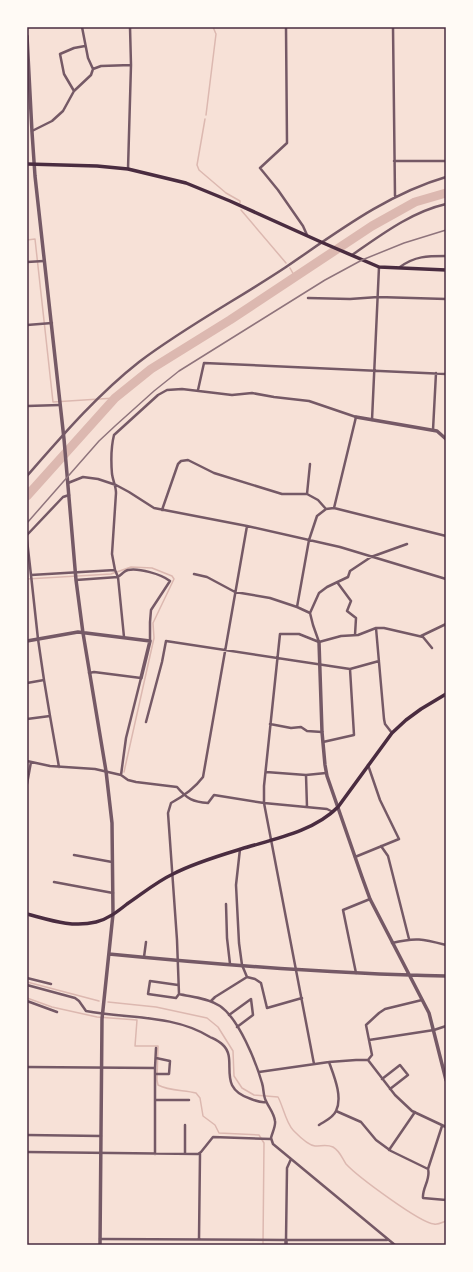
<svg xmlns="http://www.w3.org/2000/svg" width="473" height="1272" viewBox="0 0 473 1272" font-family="Overpass,sans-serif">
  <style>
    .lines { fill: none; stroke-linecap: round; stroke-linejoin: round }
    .stream { stroke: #dcb8b0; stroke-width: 1.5 }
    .river { stroke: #dcb8b0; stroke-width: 9 }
    .minor { stroke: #755966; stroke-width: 2.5 }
    .tertiary { stroke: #755966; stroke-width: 3.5 }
    .secondary { stroke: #4a2c40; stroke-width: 3.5 }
    .rail { stroke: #8f747c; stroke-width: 1.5 }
    .neatline { fill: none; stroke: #4a2c40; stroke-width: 1.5 }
  </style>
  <rect width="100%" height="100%" fill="#f7e1d7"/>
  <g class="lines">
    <path class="stream" d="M206,115l10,-81 -3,-7
      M205,119l-8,46 2,5 27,23 14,8v2
      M241,210l45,53
      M27,240l8,-1 18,163 62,-4
      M290,268l5,9
      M27,488l7,1
      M27,579l84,-5 20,-7 21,1 20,8 2,3 -21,44 1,15 -30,134
      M27,982l72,19
      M27,998l25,9 45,10 40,3 -2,26h23l-1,34 1,5c11,6 26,5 38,8l4,5 3,18 12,9 4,8 40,2 5,8 -1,101 16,1
      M108,1002l48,5 51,11 11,9 15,24 1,25 8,12 12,7 24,2c5,9 8,26 15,33 5,5 14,15 22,16 7,0 12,-2 18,1 7,4 9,11 13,17 11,12 74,59 88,60 4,1 9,-2 12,-3"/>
    <path class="river" d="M27,496l88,-98 36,-29 79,-49 142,-94 43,-24 31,-9"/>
    <path class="minor" d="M82,27l6,31 5,11 8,-3 30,-1
      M286,27l1,116 -27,25 18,22 25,36 4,9
      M393,27l2,169
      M74,91l17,-16 2,-6
      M32,131l20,-10 11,-10 11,-20 -10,-17 -4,-20 14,-6 11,-2
      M394,161h52
      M128,169l3,-104 -1,-38
      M352,255c29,-20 59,-43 94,-51
      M27,262l17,-1
      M400,267c15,-11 27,-11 46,-11
      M308,298l42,1 28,-2 68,2
      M27,325l25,-2
      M198,390l6,-27 242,11
      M27,406l33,-1
      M372,420l7,-153
      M433,430l3,-57
      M27,476c35,-40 70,-81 112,-114 46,-35 99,-63 147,-95 50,-34 101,-73 160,-90
      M68,483l15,-6 15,2 18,6 13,7 25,16 93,18
      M307,494l3,-30
      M162,510l16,-46 3,-3 7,-1 26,13 68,21h25l11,6 8,9
      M27,535l36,-38 6,-2
      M27,540l4,35
      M115,570l3,7c3,-2 6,-6 10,-7 11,-2 33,4 42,11l-19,29 -1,12v19
      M194,574l13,3 28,15 35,6 27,9
      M76,580l42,-3 6,60
      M337,582l14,19 -4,10 9,7 -1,17
      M310,613l9,-20 8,-6 21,-10 2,-6 21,-14 36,-13
      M376,628l8,91 1,5 7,9
      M421,636l25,-12
      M432,648l-9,-11 -39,-9h-8l-18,7 -17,1 -22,6 -6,-17 -3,-12 -13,-6 12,-67 8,-24 9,-7 8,-1 112,28
      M89,673l5,-1 47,6 -15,60 -5,37
      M44,680l-6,-41 -7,-64 84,-5 -3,-16 4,-61c0,-7 -3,-12 -4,-19 -1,-12 -1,-27 2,-39l44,-40 9,-5 15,-1 50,6 20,-2 22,4 35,4 47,16 -22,91
      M27,683l17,-3 6,36
      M27,719l23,-3 9,51
      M146,722l16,-60 4,-21 184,28 29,-8
      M270,724l21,4 10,-1 6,4 15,1
      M323,742l31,-7 -4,-66
      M27,761l23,5 45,3 26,6 7,5 8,2 41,5c10,12 16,15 31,16l6,-8 50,8 63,6 6,3
      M266,772l40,3 20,-2
      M306,775l1,32
      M27,784l4,-22
      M381,846l7,10 21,83
      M74,855l38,7
      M355,857l44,-18 -19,-39 -12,-35
      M54,882l59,11
      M226,904l1,34 3,26
      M392,943c24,-6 31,-4 54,2
      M144,957l2,-15
      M356,973l-13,-63 27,-11
      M247,977l8,2 6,4 6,25 35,-10
      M27,978l24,6
      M27,985l48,13 4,3 7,10c41,8 87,3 124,26 4,2 9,4 13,8 16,15 -8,43 28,54 5,2 10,4 15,3
      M178,985l-28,-4 -2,13 28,4 3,-4
      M422,1000l-37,9 -6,4 -13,12 6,30 -4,5 27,35 17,16 34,16
      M27,1001l30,11
      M211,1001l4,-4 32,-20 -5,-12 -3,-22 -3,-58 4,-36
      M229,1015l22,-16 2,16 -16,12
      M369,1040l65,-10 12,-4
      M314,1064l-50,-261v-17l16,-152h19l20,8
      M27,1067l128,1 1,-20
      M259,1072l70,-10 27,-2h12
      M155,1074h14l1,-13 -14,-3
      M382,1079l18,-14 8,10 -18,14
      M155,1100h34
      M336,1111l25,11 15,18 15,11 37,18c3,10 -6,19 -5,29l23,2
      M319,1125c6,-4 14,-7 17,-14 7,-14 -2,-35 -7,-49
      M27,1135l74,1
      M389,1150l26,-38
      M27,1152l171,2 3,-2 12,-15 58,2
      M155,1154v-86
      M185,1154v-29
      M291,1159l-4,9 -1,72h101
      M428,1169l14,-43
      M100,1239l186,1
      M199,1239l1,-85
      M395,1245l-122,-101 -2,-6c1,-5 5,-12 4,-17 -1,-8 -6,-13 -9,-20 -3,-5 -2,-12 -4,-18 -6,-21 -23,-64 -42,-77 -12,-8 -28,-9 -41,-12l-2,-54 -9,-127 3,-10c13,-7 23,-14 32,-26l44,-251 93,21 106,32"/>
    <path class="tertiary" d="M27,36l5,96 3,44 29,263 12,141 7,53 23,138 6,52 1,91 -11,105 -2,226
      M356,417l81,14 9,8
      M27,641l51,-9 72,9 -9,37
      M319,642l3,90 3,33 2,11 35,101 8,22 59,114 17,67
      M109,954c112,11 225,20 337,22
      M286,1240v5"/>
    <path class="secondary" d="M27,164l70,2 31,3 58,14 44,18 91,41 58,25 67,3
      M27,914c23,6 45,14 69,8 12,-3 21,-10 31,-18 15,-10 29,-22 46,-30 21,-11 45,-18 68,-25 33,-10 72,-17 97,-42l54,-74 14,-13 15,-11 25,-15"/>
    <path class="rail" d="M27,523l72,-82 16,-15 39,-35 25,-20 146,-91 37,-20 42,-17 42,-13"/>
  </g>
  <rect width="473" height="1272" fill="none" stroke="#fffaf5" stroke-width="56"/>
  <rect x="28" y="28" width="417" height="1216" class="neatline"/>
</svg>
